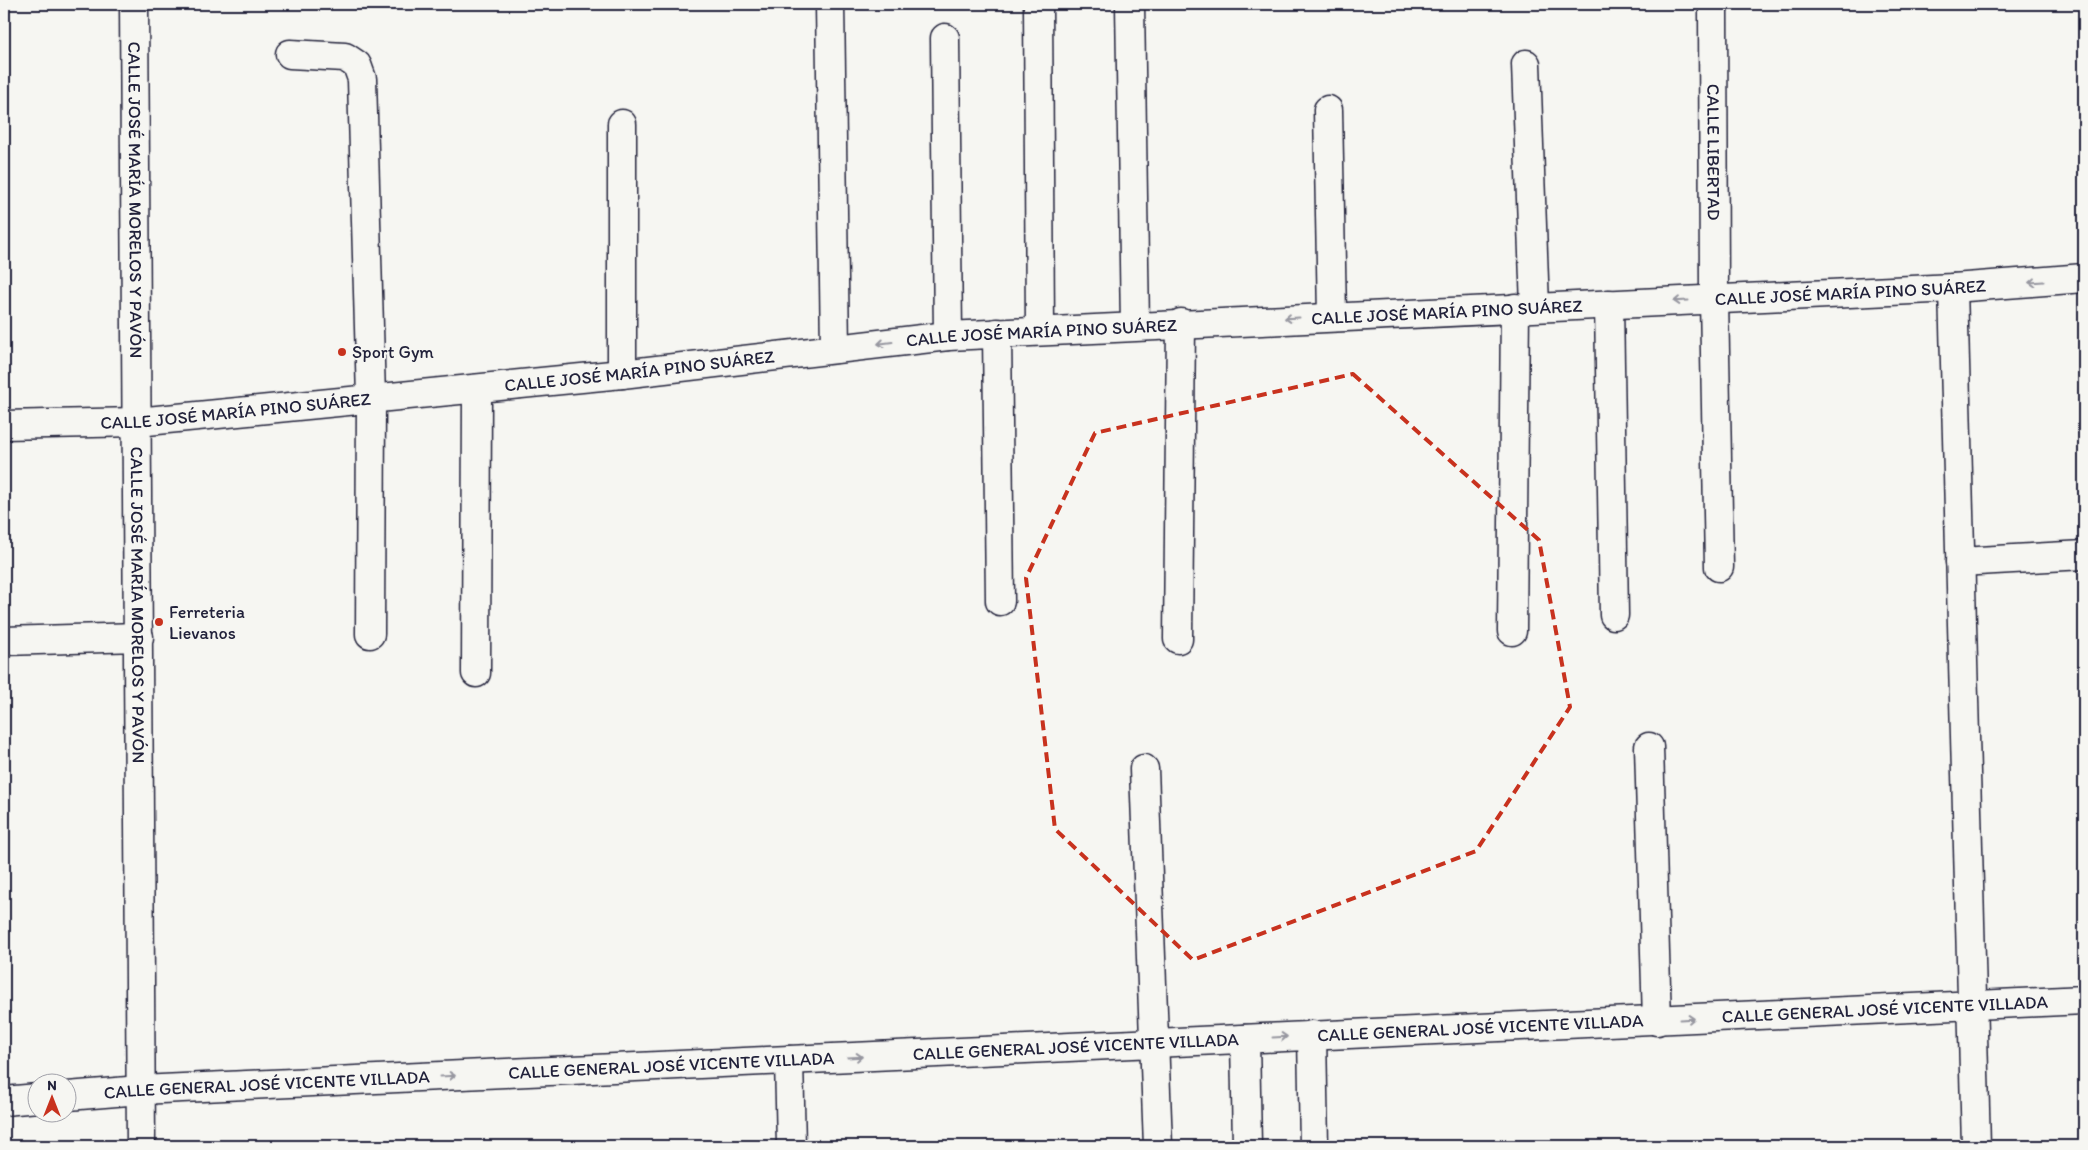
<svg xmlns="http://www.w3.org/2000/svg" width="2088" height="1150" viewBox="0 0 2088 1150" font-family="Itim,sans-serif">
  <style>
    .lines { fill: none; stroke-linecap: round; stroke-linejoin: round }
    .minor-casing { stroke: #22223b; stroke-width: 31 }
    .major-casing { stroke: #22223b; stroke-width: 31 }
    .minor { stroke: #f6f6f2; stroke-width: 28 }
    .major { stroke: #f6f6f2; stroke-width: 28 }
    .oneway { stroke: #9797a0 }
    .marked { fill: none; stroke: #c8321e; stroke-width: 4; stroke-dasharray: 10 6; stroke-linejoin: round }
    .poi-dot { fill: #c8321e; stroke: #f6f6f2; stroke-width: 2 }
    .labels { text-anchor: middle; stroke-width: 4; stroke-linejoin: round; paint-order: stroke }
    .street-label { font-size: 18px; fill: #22223b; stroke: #f6f6f2 }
    .poi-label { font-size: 18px; fill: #22223b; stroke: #f6f6f2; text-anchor: start }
  </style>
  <rect width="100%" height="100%" fill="#f6f6f2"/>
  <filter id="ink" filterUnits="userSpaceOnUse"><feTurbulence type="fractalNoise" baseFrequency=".02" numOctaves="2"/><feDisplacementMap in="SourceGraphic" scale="10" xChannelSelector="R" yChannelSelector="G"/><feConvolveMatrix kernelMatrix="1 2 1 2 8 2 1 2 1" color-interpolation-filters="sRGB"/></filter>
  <g filter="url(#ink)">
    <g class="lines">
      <g class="minor-casing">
        <g id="minor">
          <path id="s1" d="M134,4l7,1142"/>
          <path d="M830,4l5,345"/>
          <path d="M1038,4l2,326"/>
          <path d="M1130,4l5,322"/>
          <path id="s2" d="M1713,4l1,295 5,268"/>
          <path d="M945,38l3,298"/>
          <path d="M290,54l55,3 12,8 5,14 9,319 -1,236"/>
          <path d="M1526,64l9,243"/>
          <path d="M1328,110l4,206"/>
          <path d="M622,124v250"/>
          <path d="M1953,288l23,858"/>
          <path d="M1609,304l5,311"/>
          <path d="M997,333l3,268"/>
          <path d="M1960,562l124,-7"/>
          <path d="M1512,631l3,-323"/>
          <path d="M1178,639l3,-316"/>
          <path d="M4,641l135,-4"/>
          <path d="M476,673l1,-284"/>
          <path d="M1649,747l8,274"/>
          <path d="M1144,769l14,377"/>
          <path d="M1312,1035l2,111"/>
          <path d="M1245,1039l2,107"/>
          <path d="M789,1060l2,86"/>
        </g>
      </g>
      <g class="major-casing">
        <g id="major">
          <path id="s3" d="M4,425l133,-3 485,-48 326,-38 1005,-48 131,-10"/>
          <path id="s4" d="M68,1096l72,-6 1944,-90"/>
          <path d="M4,1101l34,-3"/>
        </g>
      </g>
      <use href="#minor" class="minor"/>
      <use href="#major" class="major"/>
    </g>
    <defs><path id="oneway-shaft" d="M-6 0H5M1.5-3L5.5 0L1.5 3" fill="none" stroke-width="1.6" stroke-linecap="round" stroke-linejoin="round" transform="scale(1.25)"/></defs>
    <g class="oneway">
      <use href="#oneway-shaft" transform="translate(2036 282) rotate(176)"/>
      <use href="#oneway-shaft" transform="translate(1681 301) rotate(177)"/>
      <use href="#oneway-shaft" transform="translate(1292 318) rotate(177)"/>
      <use href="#oneway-shaft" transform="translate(885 343) rotate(173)"/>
      <use href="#oneway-shaft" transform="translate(1687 1019) rotate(-3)"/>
      <use href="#oneway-shaft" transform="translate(1280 1037) rotate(-3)"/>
      <use href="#oneway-shaft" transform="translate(855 1057) rotate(-3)"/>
      <use href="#oneway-shaft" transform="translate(448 1076) rotate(-3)"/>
    </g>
  </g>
  <path class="marked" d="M1353,374l186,166 31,167 -94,144 -283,109 -138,-131 -29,-251 69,-145z"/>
  <g class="poi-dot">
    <circle cx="342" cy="352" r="5"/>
    <circle cx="159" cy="622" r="5"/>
  </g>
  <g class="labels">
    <g class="street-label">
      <text dy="6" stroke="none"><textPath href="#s2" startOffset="148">CALLE LIBERTAD</textPath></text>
      <text dy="6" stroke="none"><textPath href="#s1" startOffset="196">CALLE JOSÉ MARÍA MORELOS Y PAVÓN</textPath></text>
      <text dy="6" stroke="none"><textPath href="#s3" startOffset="1852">CALLE JOSÉ MARÍA PINO SUÁREZ</textPath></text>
      <text dy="6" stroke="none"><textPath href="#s3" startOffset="1448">CALLE JOSÉ MARÍA PINO SUÁREZ</textPath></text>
      <text dy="6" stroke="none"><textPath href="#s3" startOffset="1042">CALLE JOSÉ MARÍA PINO SUÁREZ</textPath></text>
      <text dy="6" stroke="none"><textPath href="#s3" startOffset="638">CALLE JOSÉ MARÍA PINO SUÁREZ</textPath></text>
      <text dy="6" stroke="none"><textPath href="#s3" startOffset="232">CALLE JOSÉ MARÍA PINO SUÁREZ</textPath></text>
      <text dy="6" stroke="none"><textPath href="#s1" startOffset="601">CALLE JOSÉ MARÍA MORELOS Y PAVÓN</textPath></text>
      <text dy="6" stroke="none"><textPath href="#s4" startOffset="1819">CALLE GENERAL JOSÉ VICENTE VILLADA</textPath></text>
      <text dy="6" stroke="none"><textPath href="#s4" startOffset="1414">CALLE GENERAL JOSÉ VICENTE VILLADA</textPath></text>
      <text dy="6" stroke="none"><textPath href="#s4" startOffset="1009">CALLE GENERAL JOSÉ VICENTE VILLADA</textPath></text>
      <text dy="6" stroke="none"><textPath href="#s4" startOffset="604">CALLE GENERAL JOSÉ VICENTE VILLADA</textPath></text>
      <text dy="6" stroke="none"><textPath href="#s4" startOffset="199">CALLE GENERAL JOSÉ VICENTE VILLADA</textPath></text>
    </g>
    <g class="poi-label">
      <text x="352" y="358">Sport Gym</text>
      <text x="169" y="618">Ferreteria<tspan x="169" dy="21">Lievanos</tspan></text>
    </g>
  </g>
  <rect width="2088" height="1150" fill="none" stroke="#f6f6f2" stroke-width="20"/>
  <rect x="10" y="10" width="2068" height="1130" fill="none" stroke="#22223b" stroke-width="2" filter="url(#ink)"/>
  <g transform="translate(52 1098)"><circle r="24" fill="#f6f6f2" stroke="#a1a1a9"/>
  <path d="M0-4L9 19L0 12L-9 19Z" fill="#c8321e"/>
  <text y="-8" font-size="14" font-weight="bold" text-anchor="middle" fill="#22223b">N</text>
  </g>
</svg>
